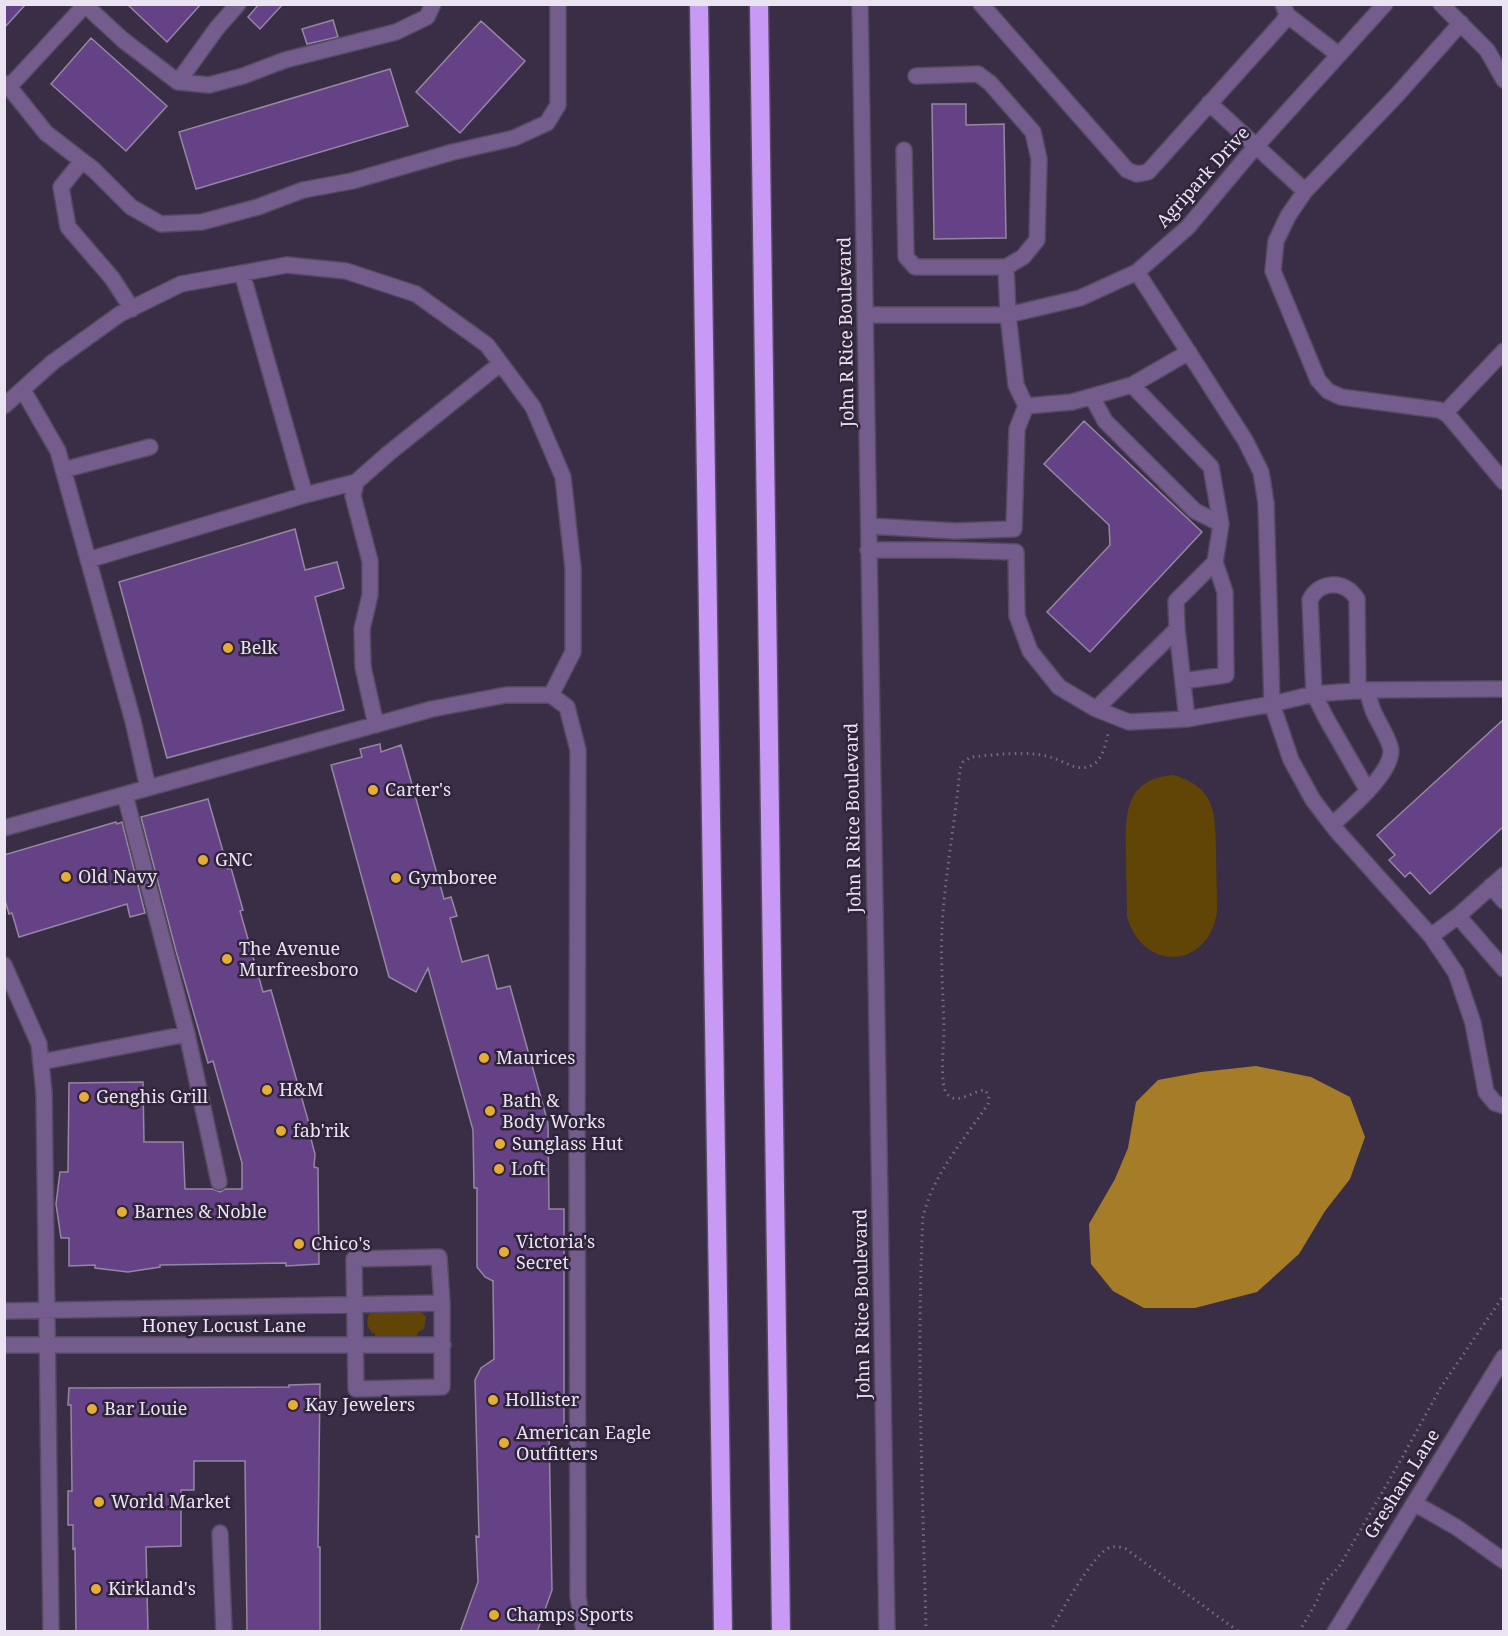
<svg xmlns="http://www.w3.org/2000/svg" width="1508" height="1636" viewBox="0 0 1508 1636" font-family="'Noto Serif',serif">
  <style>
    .green { fill: #604506 }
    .water { fill: #a57c28 }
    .building { fill: #654285; stroke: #9487a3; stroke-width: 1.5 }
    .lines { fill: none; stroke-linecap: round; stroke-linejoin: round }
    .minor-casing { stroke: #554b61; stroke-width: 18 }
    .highway-casing { stroke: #554b61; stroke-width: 21 }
    .path { stroke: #766c80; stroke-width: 3; stroke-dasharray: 1.5 4.5; stroke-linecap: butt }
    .minor { stroke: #745d8c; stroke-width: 15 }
    .highway { stroke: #c89af5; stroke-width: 18 }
    .poi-dot { fill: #e5ad35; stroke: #2f243a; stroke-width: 2 }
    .labels { text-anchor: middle; stroke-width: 5; stroke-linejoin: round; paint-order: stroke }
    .street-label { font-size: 18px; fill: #eae3f2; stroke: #2f243a }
    .poi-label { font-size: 18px; fill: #eae3f2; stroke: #2f243a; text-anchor: start }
  </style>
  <rect width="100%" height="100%" fill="#392e45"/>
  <path class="green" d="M1174,775c41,13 41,36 42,74 0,20 1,41 1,62 -7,57 -73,63 -90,6 0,-21 -1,-41 -1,-62 -1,-39 -2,-77 48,-80z
    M375,1309l45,2 6,6 -2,12 -6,3 -1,4h-42v-3h-3c-5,-7 -6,-10 -3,-19l6,-2z"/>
  <path class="water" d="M1256,1066l55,11 39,20 15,40 -15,42 -25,32 -26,43 -42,38 -62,16h-51l-31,-17 -22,-27 -2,-40 26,-45 13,-31 8,-46 22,-22 43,-8z"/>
  <path class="building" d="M4,4h22l-22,24z
    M127,4h74l-34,38z
    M259,4h24l-23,25 -12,-12z
    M333,20l5,17 -31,7 -5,-15z
    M481,21l44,40 -65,72 -44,-41z
    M91,38l76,68 -41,45 -75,-67z
    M390,69l18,57 -212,63 -17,-57z
    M932,104h34v21l38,-1 2,114 -72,1z
    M1084,421l118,111 -112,120 -43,-40 63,-67 -1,-20 -65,-61z
    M295,529l10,41 32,-8 7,26 -29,9 29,113 -177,48 -48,-176z
    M1503,720v107l-73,67 -20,-22 -5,5 -16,-17 6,-5 -18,-20z
    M380,744l1,8 20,-7 43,154 7,-2 6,19 -7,2 12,44 26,-7 9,34 13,-3 38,137 1,86h15v223h-15l3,158 -15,42h-77l18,-50 -2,-46 3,1 -4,-157 6,-12 13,-9 -1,-78 -8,-4 -8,-10v-79h-3l-1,-58 -45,-162 -12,24 -27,-15 -58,-212 31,-8 -2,-8z
    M208,799l20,70 3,-1 12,42 -3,1 23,81 8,-2 39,137 -2,1 7,26 -1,13 4,1 1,96 -33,2v-3l-126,2v2l-32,5 -33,-4v-3l-26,1v-28h-8l-5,-34 4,-32h8l1,-89 74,-1 1,60h39l2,47h28l7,3 5,-3h17v-26l-29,-102 -5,2 -32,-112 -35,-134z
    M116,822l1,2 5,-2 23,91 -15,4 -3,-13 -108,33 -7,-24 -3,1 -5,-17v-42z
    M320,1384l-2,163h2v85h-73l-2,-171h-51v29h-13v56l-35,1 2,85h-72l-1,-84 -2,1v-24h-5v-34h4l-1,-86h-3l1,-17 220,-1v-2z"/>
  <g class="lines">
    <g class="minor-casing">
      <path id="minor" d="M84,4l39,36 55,42 31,3 34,-9 42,-16 111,-28 31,-15 6,-13
        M860,4l27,1628
        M981,4l146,166 10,4 11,-2 135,-150 4,-7 -4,-11
        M1441,4l46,46 17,30
        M1287,15l52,40
        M916,76l62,-2 12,9 43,49 6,27 -2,81 -14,17 -17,10
        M178,82l39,-54 21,-24
        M4,83l5,4 77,-83
        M9,87l37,46 48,37 37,37 30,17 41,-2 56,-15 45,-17 49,-9 101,-29 61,-14 33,-15 11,-18v-101
        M1209,103l96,88 -17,25 -12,25 -3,30 45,109 10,11 13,6 98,13 9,5 56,67
        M904,150l2,107 9,10h91l2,48 8,70 10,21
        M82,161l-21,26 7,40 44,51 20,31
        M1305,191l91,-95 65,-73
        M1137,272l108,168 16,32 5,31 6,201 19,56 22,40 23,30 95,106 25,37 17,50 13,69 9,11 9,3
        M242,273l63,222
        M866,315h142l72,-17 57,-26 51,-45 62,-74 135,-149
        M23,390l35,61 75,270 15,67
        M1092,397l13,24 90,90 26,13
        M4,406l49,-44 67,-48 61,-30 106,-19 59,6 70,23 71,51 46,62 30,70 10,91v84l-22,43
        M1445,413l59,-62
        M63,470l87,-23
        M869,526l86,5 59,-2 3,-100 9,-23 46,-4 60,-17 57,-33
        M868,550h84l64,2 1,64 13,35 29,36 37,22 33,13 58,-3 85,-15 42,-10 54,-4c2,24 15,35 22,56 8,23 -42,64 -58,79
        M88,560l217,-65 51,-13
        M1177,629l10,90
        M1183,681l43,-6 -1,-83 -10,-30
        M1368,690l136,-1
        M1358,691l-1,-92c-11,-19 -38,-19 -47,1l4,94 12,24 42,73
        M1096,709l81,-80 -1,-28 39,-39 6,-38 -10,-57 -79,-82
        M376,725l-13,-58 -1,-38 8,-34v-34l-17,-65 3,-14 33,-29 111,-89
        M125,795l62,239
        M4,828l428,-119 74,-14h45l16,12 11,43 -1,379 1,468 6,35
        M1491,886l13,15
        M1458,916l46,-41
        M1431,936l27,-20 46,53
        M4,965l35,79 5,49 7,539
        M41,1062l146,-28 32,148
        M439,1257l3,46v84l-86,2 -2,-130z
        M4,1311l438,-8
        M4,1345h439
        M1414,1503l42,24 48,34
        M220,1533l4,99
        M1335,1632l169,-275"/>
    </g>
    <g class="highway-casing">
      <path id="highway" d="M699,4l24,1628
        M759,4l22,1628"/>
    </g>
    <path class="path" d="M926,1632c-3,-139 -10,-277 -3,-415 10,-43 41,-77 65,-113l1,-8 -4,-6c-12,0 -27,16 -38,4 -8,-10 -3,-50 -3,-64 -1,-42 -5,-85 0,-128 4,-45 12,-88 16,-133l3,-7 8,-5c25,-2 55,-7 79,0 15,4 29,17 44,7 10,-7 12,-23 15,-34
      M1050,1632c10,-19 41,-74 57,-83 7,-4 13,-2 19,0l113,83
      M1299,1632l18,-31 6,-17 16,-17 59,-102 43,-78 63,-92"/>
    <use href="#minor" class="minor"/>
    <use href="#highway" class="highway"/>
  </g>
  <g class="poi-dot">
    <circle cx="228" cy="648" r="6"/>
    <circle cx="373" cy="790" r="6"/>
    <circle cx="203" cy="860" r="6"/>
    <circle cx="66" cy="877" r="6"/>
    <circle cx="396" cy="878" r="6"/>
    <circle cx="227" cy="959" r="6"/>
    <circle cx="484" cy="1058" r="6"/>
    <circle cx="267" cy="1090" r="6"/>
    <circle cx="84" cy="1097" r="6"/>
    <circle cx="490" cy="1111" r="6"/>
    <circle cx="281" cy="1131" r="6"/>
    <circle cx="500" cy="1144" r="6"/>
    <circle cx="499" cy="1169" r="6"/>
    <circle cx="122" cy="1212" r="6"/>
    <circle cx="299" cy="1244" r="6"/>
    <circle cx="504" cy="1252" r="6"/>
    <circle cx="493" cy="1400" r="6"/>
    <circle cx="293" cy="1405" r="6"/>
    <circle cx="92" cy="1409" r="6"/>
    <circle cx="504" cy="1443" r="6"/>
    <circle cx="99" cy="1502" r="6"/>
    <circle cx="96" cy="1589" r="6"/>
    <circle cx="494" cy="1615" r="6"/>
  </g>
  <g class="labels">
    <g class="street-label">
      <text transform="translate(1203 177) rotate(-48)" y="6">Agripark Drive</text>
      <text transform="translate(846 332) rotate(-91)" y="6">John R Rice Boulevard</text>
      <text transform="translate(853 818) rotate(-91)" y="6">John R Rice Boulevard</text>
      <text transform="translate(862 1304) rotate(-91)" y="6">John R Rice Boulevard</text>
      <text x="224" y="1332">Honey Locust Lane</text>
      <text transform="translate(1402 1484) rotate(-58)" y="6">Gresham Lane</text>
    </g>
    <g class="poi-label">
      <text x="240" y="654">Belk</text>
      <text x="385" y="796">Carter's</text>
      <text x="215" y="866">GNC</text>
      <text x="78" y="883">Old Navy</text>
      <text x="408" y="884">Gymboree</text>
      <text x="239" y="955">The Avenue<tspan x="239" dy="21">Murfreesboro</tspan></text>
      <text x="496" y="1064">Maurices</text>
      <text x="279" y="1096">H&amp;M</text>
      <text x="96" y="1103">Genghis Grill</text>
      <text x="502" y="1107">Bath &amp;<tspan x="502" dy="21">Body Works</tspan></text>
      <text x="293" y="1137">fab'rik</text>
      <text x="512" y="1150">Sunglass Hut</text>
      <text x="511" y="1175">Loft</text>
      <text x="134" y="1218">Barnes &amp; Noble</text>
      <text x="516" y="1248">Victoria's<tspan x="516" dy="21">Secret</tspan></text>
      <text x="311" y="1250">Chico's</text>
      <text x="505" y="1406">Hollister</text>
      <text x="305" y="1411">Kay Jewelers</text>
      <text x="104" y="1415">Bar Louie</text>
      <text x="516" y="1439">American Eagle<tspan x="516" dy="21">Outfitters</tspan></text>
      <text x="111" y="1508">World Market</text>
      <text x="108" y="1595">Kirkland's</text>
      <text x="506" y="1621">Champs Sports</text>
    </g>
  </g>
  <rect width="1508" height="1636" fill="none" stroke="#eae3f2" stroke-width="12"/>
</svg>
